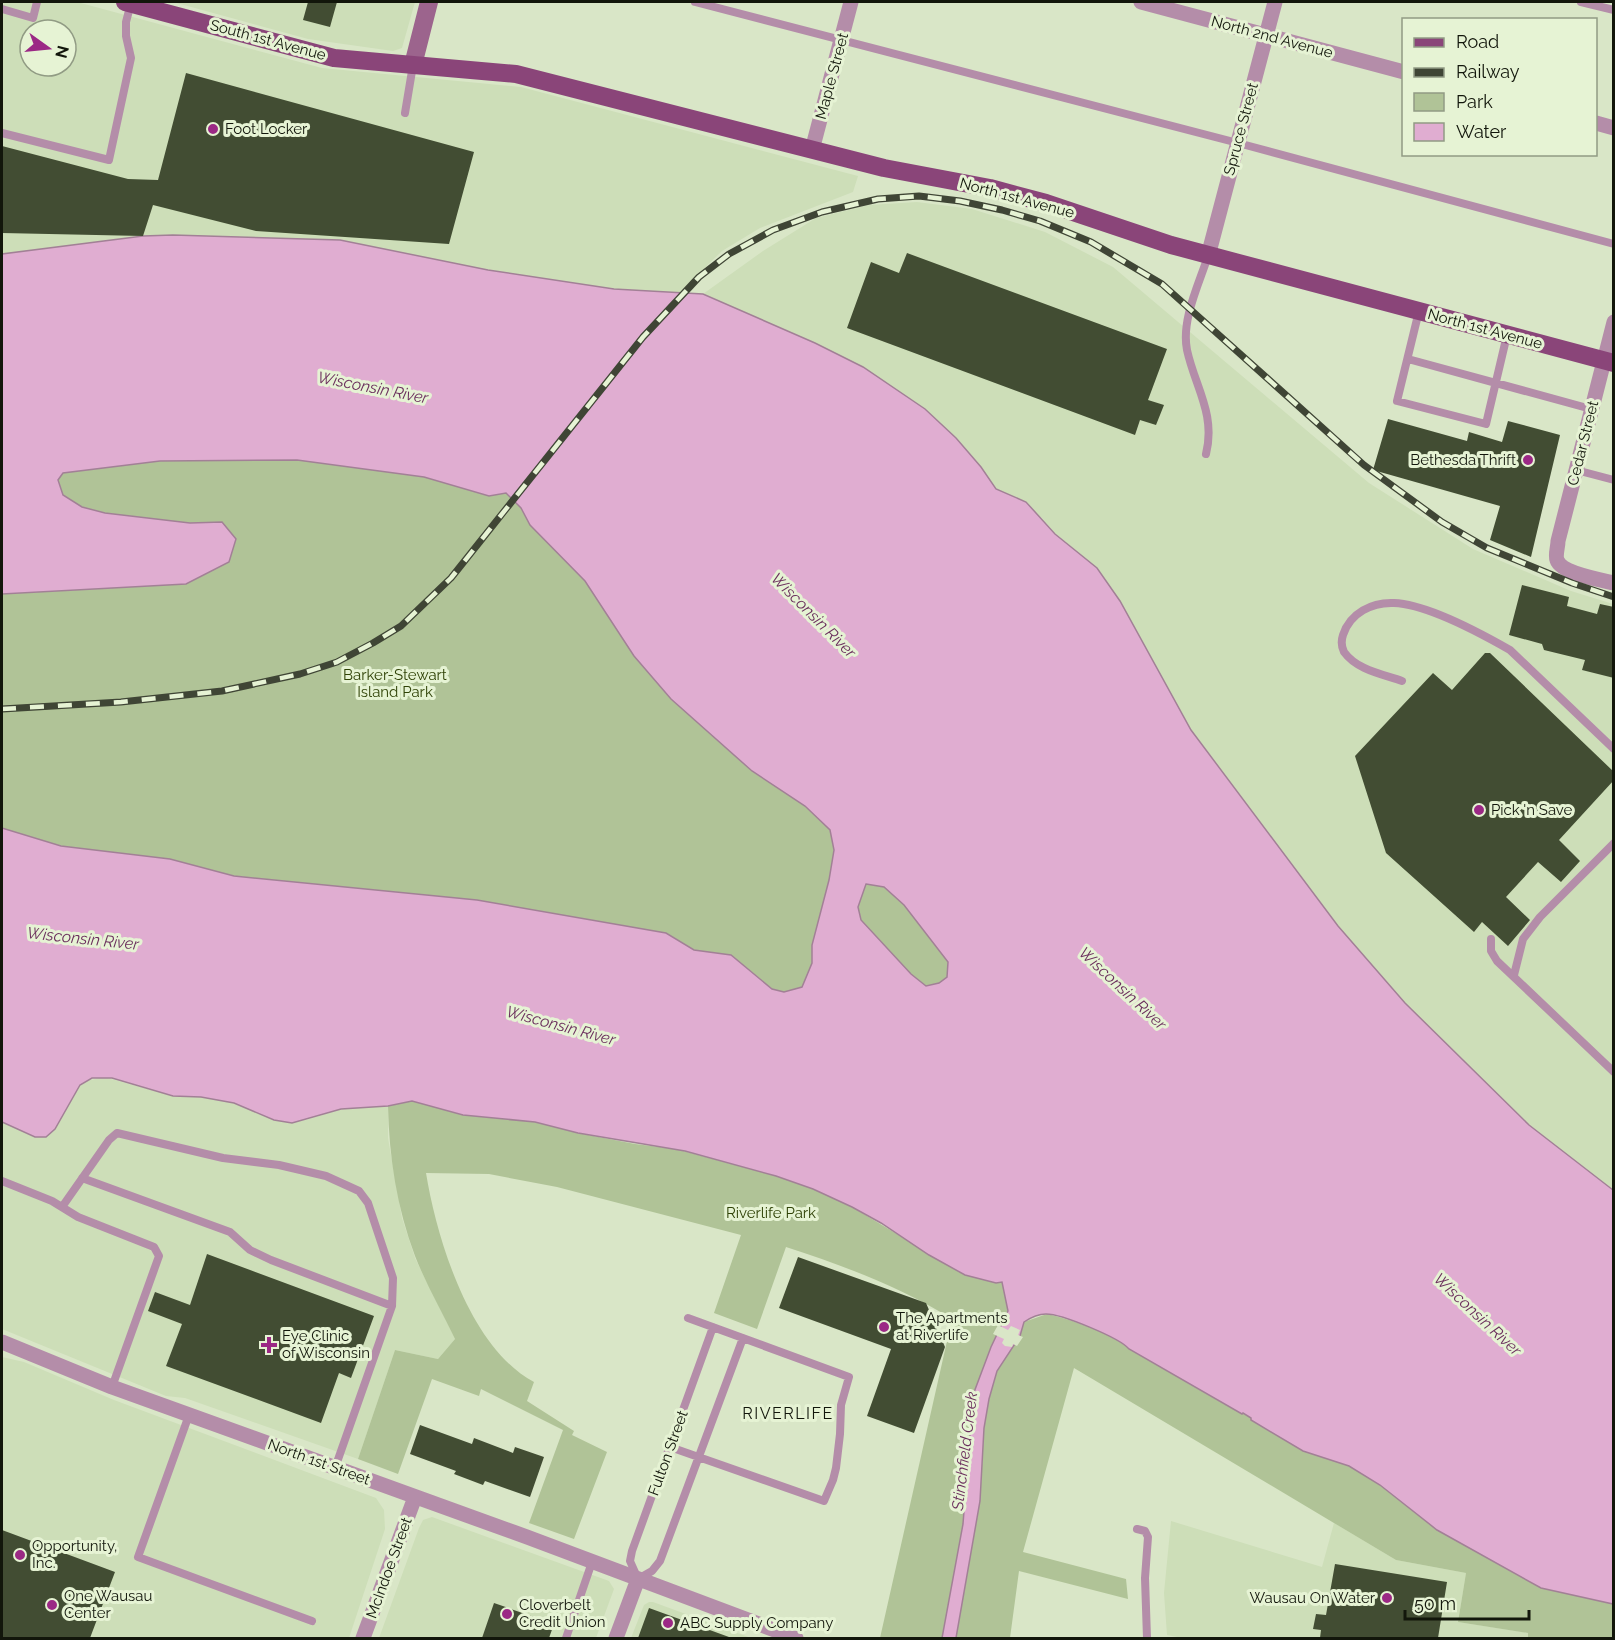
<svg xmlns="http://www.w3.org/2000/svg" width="1615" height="1640" viewBox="0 0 1615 1640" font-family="Raleway,sans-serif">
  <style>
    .built { fill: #cddeb8; fill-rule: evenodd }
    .green { fill: #b0c397 }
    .water { fill: #e0add1; stroke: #a28096; stroke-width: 1.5; fill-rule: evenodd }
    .pier { fill: #d9e6c7 }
    .building { fill: #424d33 }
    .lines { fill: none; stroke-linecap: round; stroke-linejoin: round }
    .lane { stroke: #b48da9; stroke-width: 8 }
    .street { stroke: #b48da9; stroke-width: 15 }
    .secondary { stroke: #9c648d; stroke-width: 18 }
    .primary { stroke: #8a4579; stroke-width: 18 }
    .rail-casing { stroke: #3f4535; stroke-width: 7 }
    .rail { stroke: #e6f3d4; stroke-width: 4.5; stroke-dasharray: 14; stroke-linecap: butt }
    .poi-dot { fill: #9b2885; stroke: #e6f3d4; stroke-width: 2 }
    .labels { text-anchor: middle; stroke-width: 6; stroke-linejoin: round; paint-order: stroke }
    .street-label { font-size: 15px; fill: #12160b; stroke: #e6f3d4 }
    .poi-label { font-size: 15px; fill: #12160b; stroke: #e6f3d4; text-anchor: start }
    .park-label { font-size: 15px; fill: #2f4206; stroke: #e6f3d4 }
    .water-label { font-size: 16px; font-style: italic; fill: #6b2f5d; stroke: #e6f3d4 }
    .neighbourhood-label { font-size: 16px; letter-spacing: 1.5px; fill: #12160b; stroke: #e6f3d4 }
  </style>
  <rect width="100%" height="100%" fill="#d9e6c7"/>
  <path class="built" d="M2,2h75l245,66 199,19 337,89 -5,16 -93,36 -38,23 -43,42 -65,-4 -126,-19 -148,-30 -197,-4 -141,18zM30,30h36v36h-36z
    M173,2h242l-13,46 -9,3 -85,-12z
    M917,202l55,7 73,23 68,35 256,216 104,66 98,42 42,13v586l-84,-65 -124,-122 -67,-77 -147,-196 -71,-129 -23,-33 -42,-35 -13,-15 -46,-29 -15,-22 -25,-29 -31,-29 -62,-42 -48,-24 -112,-49 60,-43 53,-33 53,-13z
    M104,1077l69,19 28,1 33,6 50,19 22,-2 36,-11 46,-3v32l14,80 13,40 40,81 -17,20 -43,-9 -37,109 -173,-61 -19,-2 -164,-67v-207l33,15 15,-3 30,-49 6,-4z
    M2,1357l22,5 90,38 262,98 8,12 1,19 -36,109h-347z
    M432,1517l177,64 5,8 -18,49h-217l40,-110 4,-8z
    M1171,1521l151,46 12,-44 62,37 70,13 -8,49 71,11 -1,5h-346l-15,-3 -3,-42z
    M649,1602h4l98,36h-120l13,-33z"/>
  <path class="green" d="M297,460l127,17 65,19 17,-3 15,15 9,17 55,56 49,75 37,43 81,72 53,35 25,24 4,20 -5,30 -17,65v18l-10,24 -18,5 -12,-3 -41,-34 -37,-5 -29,-17 -188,-33 -243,-24 -64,-17 -109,-13 -59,-18v-234l184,-10 36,-62 -32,1 -85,-10 -23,-6 -19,-12 -5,-15 5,-7 97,-12z
    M866,884l18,3 20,18 44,57 -1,15 -8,6 -13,3 -15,-12 -50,-54 -3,-13z
    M412,1101l51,14 72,7 43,11 57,11 41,5 100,27 37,13 39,18 113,68 39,8v11l5,13 -2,9 -16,31 -18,48 -10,129 -21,114h-62l72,-319c-49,-31 -110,-54 -166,-72l-29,82 -43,-16 27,-78 -184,-48 -68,-13 -63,-1c11,67 44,175 108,209l-7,19 47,30 -2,4 35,17 -33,87 -45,-16 34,-93 -82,-41 -2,7 -47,-17 -34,95 -40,-15 37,-109 43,9 17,-20c-13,-27 -29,-55 -40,-83 -18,-48 -26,-99 -27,-150z
    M1047,1314c19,4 72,21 82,35l102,59 21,10 -1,2 52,31 46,15 31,19 57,45 104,58 72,16v34h-85v-5l-70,-11 8,-49 -70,-13 -322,-192 -51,184 103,27 2,20 -109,-28 -9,67h-54l24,-137 4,-73 5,-29 8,-28 23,-35 4,-14z"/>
  <path class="water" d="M173,235l167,5 148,30 126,19 89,5 112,49 48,24 62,42 31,29 25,29 15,22 30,13 29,32 42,34 23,33 71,129 147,196 67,77 124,122 84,65v414l-72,-16 -104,-58 -57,-45 -31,-19 -46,-15 -52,-31v-2l-8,-5 -1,1 -113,-65c-9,-11 -67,-35 -83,-35 -7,0 -16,4 -22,8l-4,14 -23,35 -8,28 -5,29 -4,73 -24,137h-14l21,-114 10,-129 18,-48 17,-36 -6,-29 -6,1 -31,-8 -36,-20 -48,-32 -29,-16 -39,-18 -37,-13 -91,-25 -107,-18 -43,-11 -72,-7 -51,-14 -24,5 -47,3 -49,14 -18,-3 -40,-17 -33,-6 -28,-1 -61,-18h-20l-12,7 -25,44 -9,8h-11l-33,-15v-294l59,18 109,13 64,17 243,24 189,33 28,17 37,5 41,34 12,3 18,-5 10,-24v-18l17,-65 5,-30 -4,-20 -25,-24 -53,-35 -81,-72 -37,-43 -49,-75 -55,-56 -9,-17 -15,-15 -17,3 -65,-19 -127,-17 -137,1 -97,12 -5,7 5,15 19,12 23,6 85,10 32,-1 14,17 -7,23 -43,22 -184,10v-340l141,-18zM866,884l18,3 20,18 44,57 -1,15 -8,6 -13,3 -15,-12 -50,-54 -3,-13z"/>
  <path class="pier" d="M998,1325l10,5 3,-4 9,4 -2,5 5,2 -6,9 -4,-2 -1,3 -7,-1 -3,-3 2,-4 -11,-5z"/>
  <path class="building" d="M308,2h29l-7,25 -27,-7z
    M186,73l288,79 -25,92 -193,-13 -103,-26 -10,31 -141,-3v-87l126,33 30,1z
    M907,253l260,96 -19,51 16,5 -8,20 -16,-5 -5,15 -288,-107 24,-66 28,11z
    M1388,419l79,22 2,-9 33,10 6,-21 52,14 -29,122 -41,-17 10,-34 -127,-36z
    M1522,585l47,12 -2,9 30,8 3,-10 14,3v71l-32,-8 3,-10 -41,-10 -2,-6 -33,-9z
    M1485,653h5l124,119v8l-55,60 21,21 -19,21 -23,-20 -32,35 24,23 -22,26 -26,-24 -8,10 -88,-79 -31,-97 78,-83 19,17z
    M207,1254l167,62 -23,62 -12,-5 -18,50 -155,-57 16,-42 -34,-13 7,-19 35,13z
    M798,1257l128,46 19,44 -31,86 -47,-17 24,-67 -112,-41z
    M420,1425l52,19 2,-6 39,15 2,-6 29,10 -14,40 -45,-16 -2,4 -29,-11 2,-3 -46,-17z
    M2,1530l113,42 -25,66h-88z
    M1335,1564l112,18 -9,56h-118l1,-8 -8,-1 3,-15 10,1z
    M494,1603l60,21 -5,14h-67z
    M649,1608l80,29v1h-91z"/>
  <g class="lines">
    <path class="lane" d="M695,2l543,141 376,101
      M1581,2l33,8
      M2,9l31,9 4,-16
      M405,113l8,-48
      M2,133l107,27 22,-102 -5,-22v-14l5,-19
      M1419,311l-22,90 89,23 21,-89
      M1408,359l183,50
      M1206,454c10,-40 -11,-67 -19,-104 -6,-30 12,-66 21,-94
      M1576,470l38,10
      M1402,681c-20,-7 -45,-11 -58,-29 -3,-6 -3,-11 -1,-17 7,-22 29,-33 51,-32 32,1 88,31 116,47l104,99
      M1491,939v12l6,10 117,111
      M1514,975l9,-36 17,-22 74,-74
      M82,1178l148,54 20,18 21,10 121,46
      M2,1181l50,20 26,16 76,30 5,9 -47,131
      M62,1207l47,-67 8,-7 106,25 56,7 47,11 33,15 9,12 25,75 -1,28 -57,162
      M713,1327l-81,224 -2,10 8,18 14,-8 8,-10 83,-223
      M189,1415l-51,142 174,64
      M670,1447l154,54 9,-21 3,-12 4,-34 1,-29 8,-28 -161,-59
      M1137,1529l8,2 3,6 -3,41 2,60
      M566,1638l26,-76"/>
    <path class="street" d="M1141,2l263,70
      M1596,123l18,5
      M812,150l39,-148
      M1208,256l67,-254
      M1614,322l-56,219c0,6 -3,14 -1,19 4,13 44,20 57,23
      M2,1342l110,45 415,150 269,101
      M363,1638l52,-141
      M616,1638l22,-59"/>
    <path class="secondary" d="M413,65l16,-63"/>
    <path class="primary" d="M125,2l209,56 182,16 368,94 106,20 56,15 125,42 443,118"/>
    <g class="rail-casing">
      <path id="rail" d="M2,709l119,-7 101,-11 78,-17 37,-12 36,-19 28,-17 50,-48 192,-241 56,-60 30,-23 44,-24 49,-18 56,-13 41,-3 41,5 42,9 38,11 51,21 71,42 202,181 78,57 45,26 85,35 42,14"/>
    </g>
    <use href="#rail" class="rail"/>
  </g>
  <g class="poi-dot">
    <circle cx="213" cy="129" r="6"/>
    <circle cx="1528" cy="460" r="6"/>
    <circle cx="1479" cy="810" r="6"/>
    <circle cx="884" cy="1327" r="6"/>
    <path d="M266 1336h6v6h6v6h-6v6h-6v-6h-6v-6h6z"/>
    <circle cx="20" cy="1555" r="6"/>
    <circle cx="1387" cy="1598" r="6"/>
    <circle cx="52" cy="1605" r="6"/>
    <circle cx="507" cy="1614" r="6"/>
    <circle cx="668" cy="1623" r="6"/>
  </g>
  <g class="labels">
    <g class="street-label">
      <text transform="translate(1272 37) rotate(15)" y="5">North 2nd Avenue</text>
      <text transform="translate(268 40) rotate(15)" y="5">South 1st Avenue</text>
      <text transform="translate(832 76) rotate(-75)" y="5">Maple Street</text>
      <text transform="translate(1241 129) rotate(-75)" y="5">Spruce Street</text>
      <text transform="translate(1017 198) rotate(15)" y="5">North 1st Avenue</text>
      <text transform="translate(1485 329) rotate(15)" y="5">North 1st Avenue</text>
      <text transform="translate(1583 443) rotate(-76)" y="5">Cedar Street</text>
      <text transform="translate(668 1453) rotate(-70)" y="5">Fulton Street</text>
      <text transform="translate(319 1462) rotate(20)" y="5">North 1st Street</text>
      <text transform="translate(389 1568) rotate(-70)" y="5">McIndoe Street</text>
    </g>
    <g class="poi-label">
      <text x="225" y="134">Foot Locker</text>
      <text x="1516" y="465" text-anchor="end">Bethesda Thrift</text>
      <text x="1491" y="815">Pick 'n Save</text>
      <text x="896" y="1323">The Apartments<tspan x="896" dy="17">at Riverlife</tspan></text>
      <text x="282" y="1341">Eye Clinic<tspan x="282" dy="17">of Wisconsin</tspan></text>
      <text x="32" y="1551">Opportunity,<tspan x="32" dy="17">Inc.</tspan></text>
      <text x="64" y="1601">One Wausau<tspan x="64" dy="17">Center</tspan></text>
      <text x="1375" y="1603" text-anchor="end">Wausau On Water</text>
      <text x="519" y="1610">Cloverbelt<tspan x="519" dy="17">Credit Union</tspan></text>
      <text x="680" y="1628">ABC Supply Company</text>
    </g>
    <g class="park-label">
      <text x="395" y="680">Barker-Stewart<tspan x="395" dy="17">Island Park</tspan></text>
      <text x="771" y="1218">Riverlife Park</text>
    </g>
    <g class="water-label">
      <text transform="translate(373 387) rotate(11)" y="6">Wisconsin River</text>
      <text transform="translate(814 615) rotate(45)" y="6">Wisconsin River</text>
      <text transform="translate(83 938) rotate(6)" y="6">Wisconsin River</text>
      <text transform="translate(1123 988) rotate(43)" y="6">Wisconsin River</text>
      <text transform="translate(561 1025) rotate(15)" y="6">Wisconsin River</text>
      <text transform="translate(1478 1314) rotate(43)" y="6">Wisconsin River</text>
      <text transform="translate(964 1451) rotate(-83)" y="6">Stinchfield Creek</text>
    </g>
    <g class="neighbourhood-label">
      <text x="788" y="1419">RIVERLIFE</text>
    </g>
  </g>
  <rect width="1615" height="1640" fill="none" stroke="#12160b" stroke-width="6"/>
  <rect x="1402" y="18" width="195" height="138" fill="#e6f3d4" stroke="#919b84" stroke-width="1.5"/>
  <rect x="1414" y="38" width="30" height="9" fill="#8a4579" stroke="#919b84" stroke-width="1.5"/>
  <text x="1456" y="48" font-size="18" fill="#12160b">Road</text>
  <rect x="1414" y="68" width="30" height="9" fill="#3f4535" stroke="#919b84" stroke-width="1.5"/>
  <text x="1456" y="78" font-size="18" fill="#12160b">Railway</text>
  <rect x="1414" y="93" width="30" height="18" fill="#b0c397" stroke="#919b84" stroke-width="1.5"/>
  <text x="1456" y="108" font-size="18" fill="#12160b">Park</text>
  <rect x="1414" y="123" width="30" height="18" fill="#e0add1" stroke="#919b84" stroke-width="1.5"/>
  <text x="1456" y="138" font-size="18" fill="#12160b">Water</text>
  <g transform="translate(48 48) rotate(105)"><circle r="28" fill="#e6f3d4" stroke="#919b84" stroke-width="1.5"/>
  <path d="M0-4.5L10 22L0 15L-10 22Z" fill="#9b2885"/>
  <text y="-9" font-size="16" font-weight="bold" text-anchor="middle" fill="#12160b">N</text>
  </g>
  <path d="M1405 1610v9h124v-9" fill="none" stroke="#12160b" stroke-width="3"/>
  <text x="1414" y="1610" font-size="18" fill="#12160b" stroke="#e6f3d4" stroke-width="4.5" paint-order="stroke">50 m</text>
</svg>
